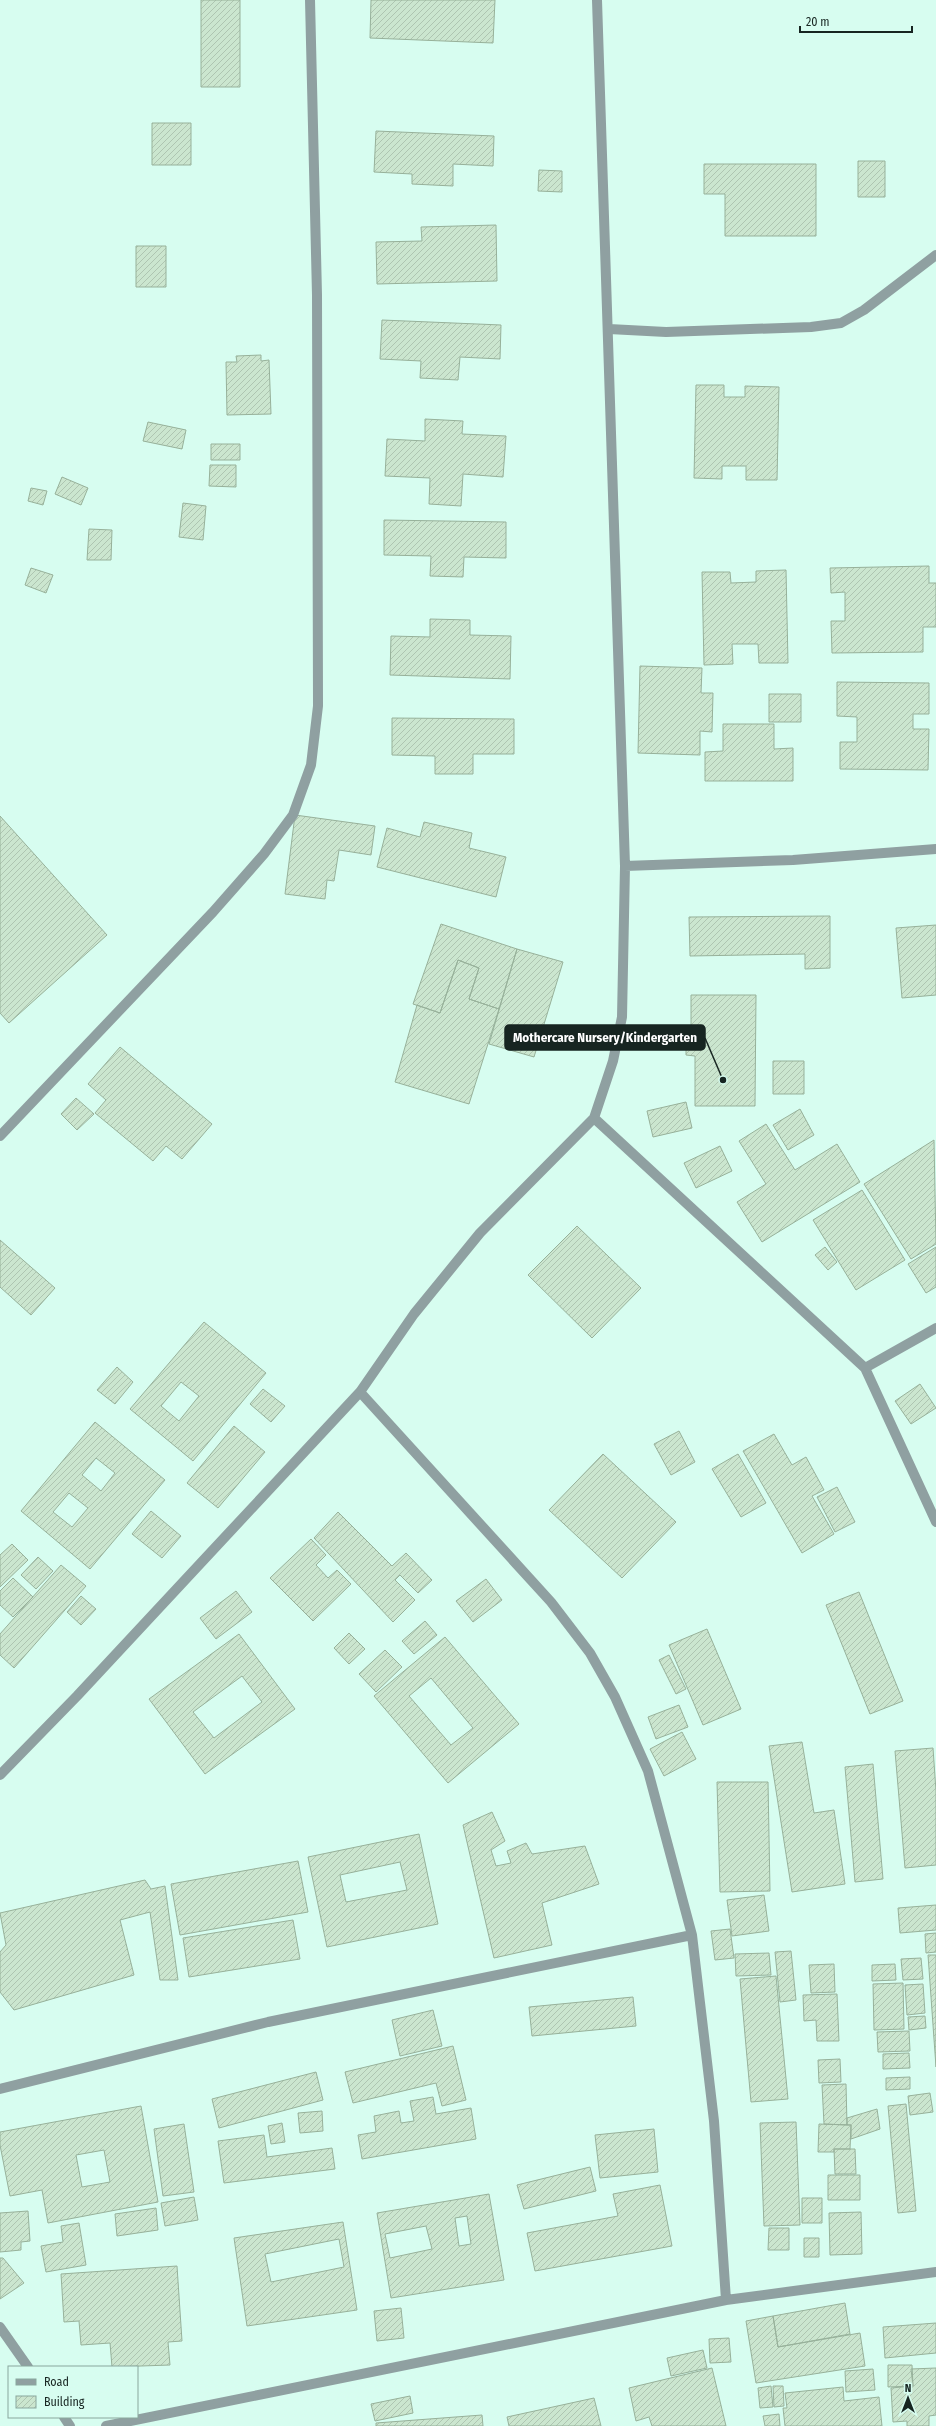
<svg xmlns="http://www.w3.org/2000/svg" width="936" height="2426" viewBox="0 0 936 2426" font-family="'Fira Sans Condensed',sans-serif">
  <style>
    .building { fill: url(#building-hatch); stroke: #97b19a; fill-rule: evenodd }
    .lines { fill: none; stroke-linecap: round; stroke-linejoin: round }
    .street { stroke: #8fa0a1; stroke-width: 10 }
    .leader { fill: none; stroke: #172521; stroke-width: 1.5 }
    .callout-dot { fill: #172521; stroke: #d7fdf0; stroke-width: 1.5 }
    .callout { fill: #172521; stroke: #172521; stroke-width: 1.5 }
    .callout-label { font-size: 13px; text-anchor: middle; font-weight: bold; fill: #fff }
  </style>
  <defs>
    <pattern id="building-hatch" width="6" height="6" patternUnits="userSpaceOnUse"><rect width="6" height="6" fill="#cbe6cf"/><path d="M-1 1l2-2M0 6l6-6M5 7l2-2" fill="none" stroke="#aec5b1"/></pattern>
  </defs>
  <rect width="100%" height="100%" fill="#d7fdf0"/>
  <path class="building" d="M201,0h39v87h-39z
    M371,0h124l-2,43 -123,-5z
    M152,123h39v42h-39z
    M376,131l118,5 -1,30 -40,-2v22l-41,-2v-10l-38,-2z
    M858,161h27v36h-27z
    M704,164h112v72h-91v-42h-21z
    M539,170l23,1v21l-24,-1z
    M496,225l1,56 -120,3 -1,-42 46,-1 -1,-14z
    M136,246h30v41h-30z
    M382,320l119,5 -1,34 -40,-2 -2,23 -38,-2 1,-17 -41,-2z
    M261,355v6l8,-1 2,54 -44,1 -1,-53h11l-1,-6z
    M696,385h28v12h21v-11l34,1 -2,93h-31v-14h-24v13l-28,-1z
    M425,419l38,2 -1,13 44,2 -3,41 -40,-3 -2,32 -32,-2 1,-26 -45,-2 2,-37 38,2z
    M148,422l38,8 -4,19 -39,-8z
    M211,444h29v16h-29z
    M210,465h26v22l-27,-1z
    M62,477l26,11 -7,17 -26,-11z
    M31,488l16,3 -4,14 -15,-4z
    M183,503l23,3 -3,34 -24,-3z
    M384,520l122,2v36l-42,-1 -1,20 -33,-1 1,-20 -47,-1z
    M89,529l23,1 -1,30h-24z
    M929,566v17h7v44h-13v25l-91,1 -1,-32h14v-29l-14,1 -1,-25z
    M31,568l22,7 -7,18 -21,-8z
    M786,570l2,93h-29l-1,-19h-26l1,20 -29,1 -2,-93h28l1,11 25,-1v-11z
    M430,619l40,1v15l41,1 -1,43 -120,-4 1,-39 39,1z
    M640,666l62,2 -1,25h12l-1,39 -12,-1v24l-62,-2z
    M837,682l92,1v31h-16v15h16l-1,41 -88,-1v-27h17v-25l-20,-1z
    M769,694h32v28h-32z
    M392,718l122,1v35h-41v20h-38v-18l-43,-1z
    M723,724h51v25l19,-1v33h-88v-29l18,-1z
    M295,815l80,11 -4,29 -32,-5 -5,31 -7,-1 -2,19 -40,-5z
    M0,816l107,119 -98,88 -9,-10z
    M424,822l48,11 -3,15 37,9 -10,40 -119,-30 10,-39 33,9z
    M830,916v52l-25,1v-15l-115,2 -1,-39z
    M441,924l76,25 -18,60 -30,-10 10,-31 -21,-8 -18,53 -27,-9z
    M936,925v70l-34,3 -6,-70z
    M517,949l46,13 -29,95 -45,-13z
    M458,960l21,8 -10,31 30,10 -30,95 -74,-22 22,-77 23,8z
    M691,995h65l-1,111h-60v-50l-9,-1v-27h5z
    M120,1047l92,77 -30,35 -16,-13 -13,15 -58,-48 11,-13 -18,-16z
    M773,1061h31v33h-31z
    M76,1098l18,16 -17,16 -16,-16z
    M686,1102l6,26 -39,9 -6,-26z
    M800,1109l14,26 -26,15 -15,-25z
    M766,1124l29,46 42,-26 23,38 -98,60 -25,-40 29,-18 -27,-43z
    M934,1140l2,104 -25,15 -47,-75z
    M720,1146l12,25 -36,17 -12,-25z
    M862,1190l43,70 -49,30 -43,-70z
    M577,1226l64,62 -49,50 -64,-63z
    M0,1240l55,48 -24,27 -31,-28z
    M825,1247l12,15 -9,8 -13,-15z
    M936,1247v40l-10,6 -18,-29z
    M204,1322l62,51 -73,88 -63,-52zM181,1382l18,14 -20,25 -18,-15z
    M117,1367l16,15 -18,22 -18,-14z
    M920,1384l16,24 -25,16 -16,-23z
    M263,1389l22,17 -14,16 -21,-18z
    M95,1422l70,58 -75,89 -69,-58zM96,1458l19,15 -14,18 -19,-16zM69,1493l19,15 -16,19 -19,-15z
    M234,1426l31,26 -47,56 -31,-25z
    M679,1431l16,31 -24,13 -17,-31z
    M774,1434l18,31 14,-8 18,33 -12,6 22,38 -32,19 -59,-102z
    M603,1454l73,68 -54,56 -73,-68z
    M738,1454l28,49 -25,14 -29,-48z
    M837,1487l18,35 -20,10 -18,-35z
    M151,1511l30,25 -19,22 -30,-24z
    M338,1512l54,54 14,-13 26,27 -14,13 -18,-18 -5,5 20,20 -22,22 -79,-84z
    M311,1539l15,16 -10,10 12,13 9,-8 14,14 -38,37 -43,-43z
    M12,1544l16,16 -28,27v-32z
    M38,1557l15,14 -17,18 -15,-14z
    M61,1565l25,21 -72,82 -14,-13v-21z
    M13,1578l20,19 -20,20 -13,-12v-14z
    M486,1579l16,21 -29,22 -17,-21z
    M236,1591l16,21 -36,27 -16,-21z
    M859,1592l44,109 -33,13 -44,-109z
    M81,1596l15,13 -15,16 -14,-13z
    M425,1621l12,14 -23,19 -12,-13z
    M707,1629l34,80 -38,16 -34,-80z
    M349,1633l16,16 -16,15 -15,-16z
    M239,1634l56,75 -90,65 -56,-75zM242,1676l20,26 -48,36 -21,-26z
    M445,1637l74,87 -71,59 -74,-87zM431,1678l42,50 -22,17 -42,-49z
    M385,1650l17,17 -26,25 -17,-18z
    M669,1655l17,34 -10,5 -17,-34z
    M679,1705l9,22 -32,12 -8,-22z
    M682,1732l14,27 -32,17 -14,-27z
    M802,1742l12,71 20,-3 11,74 -53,8 -23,-146z
    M933,1748l3,43v74l-31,3 -10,-117z
    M873,1764l10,115 -28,3 -10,-115z
    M717,1782h51l2,109 -50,1z
    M492,1812l13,29 -14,9 5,16 15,-3 -4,-12 19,-8 6,11 53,-8 14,38 -57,19 10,42 -58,13 -31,-133z
    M419,1834l19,90 -111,23 -19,-90zM400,1862l7,28 -61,12 -6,-27z
    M298,1861l10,51 -128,23 -9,-51z
    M145,1880l6,9 14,-3 13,94h-18l-10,-68 -30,8 14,55 -120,35 -14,-18v-40l6,-7 -6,-32z
    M764,1895l5,36 -37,5 -5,-36z
    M936,1905v25l-36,3 -2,-25z
    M293,1920l7,39 -111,18 -6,-39z
    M730,1929l4,29 -19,2 -4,-29z
    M936,1933v19l-10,1 -1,-19z
    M791,1951l5,49 -16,2 -5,-50z
    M769,1953l2,22 -35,1 -1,-22z
    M928,1955h8v112z
    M921,1958l2,21 -20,1 -2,-21z
    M834,1964l1,28 -24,1 -2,-28z
    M895,1964l1,16 -24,1v-16z
    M776,1976l12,123 -37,3 -11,-123z
    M903,1983l1,46 -30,1 -1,-46z
    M923,1984l2,29 -18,2 -2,-30z
    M837,1994l2,47h-22l-1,-21 -12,1 -1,-26z
    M633,1997l3,29 -104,10 -3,-29z
    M433,2010l9,36 -42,10 -8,-36z
    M925,2016l1,12 -17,2 -1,-13z
    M909,2031l1,20 -32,1 -1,-20z
    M453,2046l13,54 -24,6 -6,-23 -83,20 -8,-31z
    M909,2053l1,15 -27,1v-15z
    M840,2059l1,23 -22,1 -1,-23z
    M316,2072l7,28 -104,28 -7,-29z
    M910,2077v12l-24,1v-12z
    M846,2084l1,41 -23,-1 -2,-39z
    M930,2093l3,19 -23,3 -2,-19z
    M433,2097l3,17 35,-6 5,31 -114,20 -4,-24 18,-3 -2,-16 25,-5 2,12 13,-2 -4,-20z
    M906,2104l10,107 -18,2 -10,-107z
    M141,2106l17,96 -110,21 -6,-33 -32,6 -10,-51v-13zM104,2150l6,32 -28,5 -6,-32z
    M877,2109l3,20 -29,10v-14h-4v-7z
    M322,2111l1,20 -23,2 -2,-20z
    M796,2122l4,103 -36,1 -4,-103z
    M282,2123l3,19 -14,2 -3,-18z
    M184,2124l10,68 -31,4 -9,-67z
    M819,2124l32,1 -1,24h-16v3h-16z
    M654,2129l4,43 -58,6 -5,-43z
    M264,2135l3,22 65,-9 3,21 -111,14 -6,-42z
    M834,2149h21l1,25h-21z
    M590,2167l6,24 -72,18 -7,-24z
    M828,2175h32v25h-32z
    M660,2185l12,61 -137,25 -8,-38 91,-17 -5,-22z
    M489,2194l15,86 -113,18 -14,-85zM467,2216l4,28 -12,2 -4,-28zM426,2226l6,23 -42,9 -5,-24z
    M194,2197l4,23 -33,6 -4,-23z
    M802,2198h20v25h-20z
    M156,2208l2,22 -41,6 -2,-22z
    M28,2211l2,30 -9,1v8l-21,2v-39z
    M861,2212l1,42 -32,1 -1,-42z
    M343,2222l14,88 -110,16 -13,-88zM339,2239l5,28 -73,15 -6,-28z
    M79,2223l7,42 -40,7 -5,-26 22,-4 -2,-16z
    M769,2228h20v22h-21z
    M804,2238h15v19h-15z
    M0,2258h3l21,25 -24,16z
    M177,2266l5,75 -14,1 2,23 -58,2 -2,-24 -29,2 -2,-24 -15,1 -3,-48z
    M845,2303l5,31 -72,13 -5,-31z
    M401,2308l3,30 -27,3 -3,-30z
    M773,2316l5,31 82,-14 5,33 -109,17 -10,-62z
    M936,2323v30l-51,5 -2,-31z
    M729,2338l2,24 -21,1 -1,-24z
    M703,2350l4,18 -36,8 -4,-18z
    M888,2365h24l1,21 -25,1z
    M712,2368l14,58h-74l-3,-9 -13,4 -7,-33z
    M936,2368v47l-7,1v10h-22v-5l-14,1 -2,-34 22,-2 -2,-17z
    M873,2369l2,21 -29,2 -1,-21z
    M771,2386l2,21 -13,1 -2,-20z
    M773,2386h10l1,20 -10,1z
    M843,2387l1,14 35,-4 3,29h-97l-2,-18h4l-2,-15z
    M410,2396l3,17 -38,8 -4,-17z
    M594,2398l7,28h-92l-2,-9z
    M779,2414l1,12h-15l-2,-10z
    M482,2415l1,11h-107v-3z"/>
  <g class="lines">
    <path class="street" d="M609,329l57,3 145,-5 30,-4 23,-13 72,-55
      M625,866l168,-6 143,-11
      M594,1118l271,250 71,-40
      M0,1136l213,-224 51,-58 29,-39 18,-50 7,-59 -1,-411 -7,-295
      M865,1368l71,154
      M360,1392l191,210 39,51 25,44 33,74 44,164 22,186 12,179
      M0,1775l77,-79 283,-304 54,-78 66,-81 114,-115 19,-57 9,-44 3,-151 -28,-866
      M0,2089l268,-67 424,-87
      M0,2327l28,40
      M64,2417l6,9
      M106,2426l620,-126 210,-28"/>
  </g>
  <path class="leader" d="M723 1080L705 1038"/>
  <circle class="callout-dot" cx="723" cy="1080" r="4"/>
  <rect class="callout" x="505" y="1025" width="200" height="25" rx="4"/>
  <g class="callout-label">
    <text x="605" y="1042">Mothercare Nursery/Kindergarten</text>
  </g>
  <rect x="8" y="2366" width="130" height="52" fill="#d7fdf0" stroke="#8aa79d"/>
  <rect x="16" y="2379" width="20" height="6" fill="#8fa0a1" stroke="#8aa79d"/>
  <text x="44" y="2386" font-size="12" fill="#172521">Road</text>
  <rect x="16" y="2396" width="20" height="12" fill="url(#building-hatch)" stroke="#8aa79d"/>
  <text x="44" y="2406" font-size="12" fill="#172521">Building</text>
  <g transform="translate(908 2398)" stroke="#d7fdf0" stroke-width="3" paint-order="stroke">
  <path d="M0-3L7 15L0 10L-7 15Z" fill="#172521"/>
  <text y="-6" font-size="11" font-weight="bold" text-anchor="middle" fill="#172521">N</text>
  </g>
  <path d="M800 26v6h112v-6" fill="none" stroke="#172521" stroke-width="2"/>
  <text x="806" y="26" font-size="12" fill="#172521" stroke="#d7fdf0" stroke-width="3" paint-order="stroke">20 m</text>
</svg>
